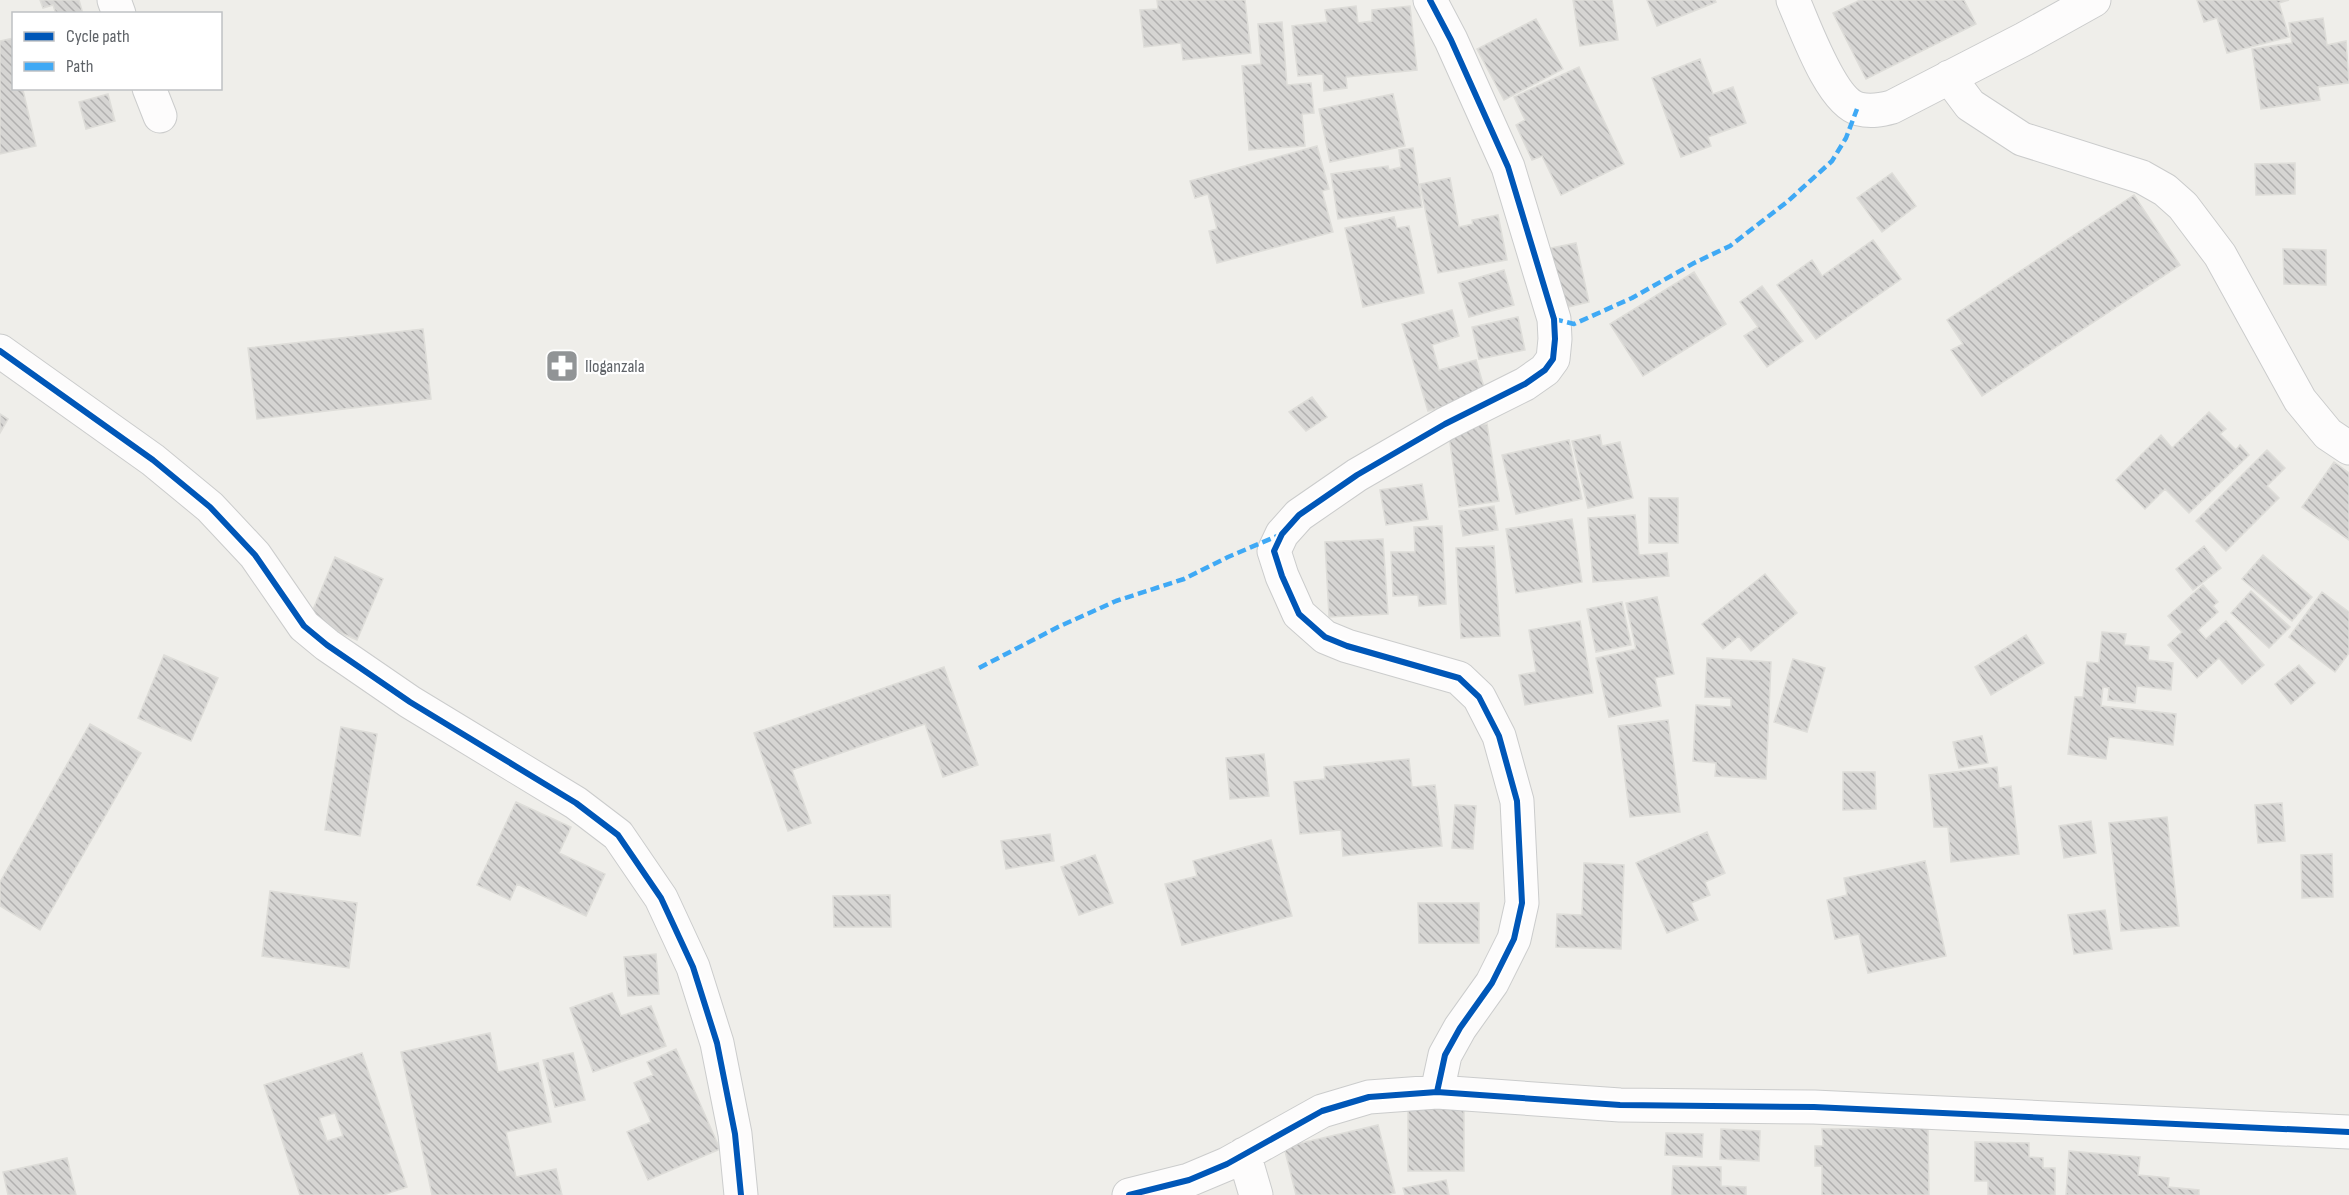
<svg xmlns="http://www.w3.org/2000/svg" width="2349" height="1195" viewBox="0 0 2349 1195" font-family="'Sofia Sans Condensed',sans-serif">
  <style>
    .building { fill: url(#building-back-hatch); stroke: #deddd9; stroke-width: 1.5; fill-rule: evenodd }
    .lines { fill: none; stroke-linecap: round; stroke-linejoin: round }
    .street-casing { stroke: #cbcccc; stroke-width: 35 }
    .street { stroke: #fdfcfc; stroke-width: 33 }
    .quiet { stroke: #3fa9f5; stroke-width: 4.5; stroke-dasharray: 9 4.5; stroke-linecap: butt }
    .cycleway-casing { stroke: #fff; stroke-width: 10 }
    .cycleway { stroke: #0057b8; stroke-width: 6 }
    .labels { text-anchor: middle; stroke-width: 4.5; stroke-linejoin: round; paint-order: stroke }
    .poi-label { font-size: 18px; fill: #5f6368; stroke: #fff; text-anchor: start }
  </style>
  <defs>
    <pattern id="building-back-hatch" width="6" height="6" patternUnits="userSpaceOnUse" patternTransform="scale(1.5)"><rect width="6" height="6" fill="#d6d5d3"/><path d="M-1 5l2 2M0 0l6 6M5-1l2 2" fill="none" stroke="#b1b0af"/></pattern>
  </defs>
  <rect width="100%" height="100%" fill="#efeeea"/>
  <path class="building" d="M40,0h39l4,14h-27l-3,-9 -10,3z
    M1157,0h88l6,53 -68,7 -2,-17 -37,4 -4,-37 18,-1z
    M1573,0h39l6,40 -38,6z
    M1647,0h68l1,2 -59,24z
    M1860,0h104l12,24 -110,55 -33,-66z
    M2197,0h92l-10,3 10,34 -62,16 -10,-35 -13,4z
    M1356,6l2,17 14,-2v-11l38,-4 7,64 -71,7 1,11 -23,3 -1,-17 -25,2 -6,-50 35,-4 -2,-12z
    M2323,18l4,27 19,-4 3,42 -31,4 2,13 -59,9 -9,-60 40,-6 -3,-20z
    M1536,19l27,50 -59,31 -27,-51z
    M1282,22l5,63 24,-2 3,30 -12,1 3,32 -56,4 -7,-84 19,-2 -3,-40z
    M14,38v50h16l-7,2 13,56 -36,8v-113z
    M1700,59l13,35 20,-7 13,36 -38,14 3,9 -30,11 -29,-79z
    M1579,67l45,97 -63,31 -19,-39 -10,4 -16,-35 9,-5 -11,-23z
    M108,94l7,27 -29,8 -7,-27z
    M1393,94l12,52 -75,16 -11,-53z
    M1317,146l12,43 -7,2 11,41 -116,31 -8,-32 8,-2 -9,-35 -13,4 -5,-17z
    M1413,148l9,59 -84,12 -7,-45 57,-8 1,4 12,-3 -2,-17z
    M2295,163v31l-39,1 -1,-31z
    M1892,173l24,33 -34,26 -25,-34z
    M1450,178l9,49 14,-3 -1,-4 26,-5 9,45 -69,13 -18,-89z
    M2134,195l46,70 -198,131 -31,-46 12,-6 -16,-24z
    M1394,217l3,11 12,-2 15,67 -61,14 -18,-79z
    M1873,240l28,39 -85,60 -39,-54 35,-25 10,16z
    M1576,243l13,59 -29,7 -14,-60z
    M2283,249l43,1v35l-42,-1z
    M1504,270l10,35 -45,12 -10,-34z
    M1694,272l32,52 -83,52 -33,-52z
    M1762,286l41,55 -36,26 -23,-31 14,-9 -18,-25z
    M1452,310l7,26 -27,9 7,25 37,-10 10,34 -58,17 -26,-87z
    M1518,317l7,33 -46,9 -7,-32z
    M423,329l8,70 -174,20 -9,-71z
    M1312,397l15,20 -21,14 -17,-19z
    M2209,412l17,17 -6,5 16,16 4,-5 9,10 -60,58 -24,-24 -20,20 -29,-29 45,-45 11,13z
    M0,414l8,5 -8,14z
    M1487,424l12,77 -40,6 -11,-78z
    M1600,435l2,11 18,-4 13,56 -45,10 -16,-67z
    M1569,440l13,59 -66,15 -14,-59z
    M2267,450l18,18 -18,18 12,12 -53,53 -30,-30z
    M2334,462l15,11v67l-47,-33z
    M1422,484l6,35 -42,6 -6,-35z
    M1649,498h29v45h-29z
    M1494,506l4,24 -35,6 -4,-25z
    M1635,515l4,40 28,-2 2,23 -76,6 -5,-64z
    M1572,519l10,63 -66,11 -10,-64z
    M1442,526l4,78 -27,2 -1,-11 -25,1 -2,-44h24l-1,-25z
    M1383,539l5,75 -59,3 -4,-75z
    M1494,546l6,90 -39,2 -5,-90z
    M2204,546l17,22 -28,22 -17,-21z
    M2263,555l49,42 -20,24 -50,-42z
    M335,557l48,22 -26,61 -48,-21z
    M1765,574l32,39 -46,38 -12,-15 -16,13 -21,-25z
    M2203,585l15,17 -5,4 5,6 -20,18 8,9 20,-18 38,44 -22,19 -23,-26 -22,20 -29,-33 14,-13 -14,-16z
    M2251,591l39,36 -21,21 -38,-35z
    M2322,592l27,20v41l-14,19 -46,-35z
    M1657,597l17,77 -19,4 6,28 -52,11 -13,-59 40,-9 -10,-46z
    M1622,602l9,43 -35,7 -9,-43z
    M1580,621l13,72 -68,12 -6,-30 17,-3 -7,-42z
    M2102,632l24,2 -2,11 25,2 -1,13 25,3 -2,27 -34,-4 -2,17 -27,-3 1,-12 -6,-1 -2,19 75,8 -3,31 -64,-8 -3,22 -38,-5 7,-57h8l4,-35 12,1z
    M2026,635l18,28 -53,32 -16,-28z
    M164,655l54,23 -27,63 -53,-23z
    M1707,658l64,4 -5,117 -51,-3 1,-13 -23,-2 3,-56 35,2v-9l-26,-1z
    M1793,659l32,9 -18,64 -33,-10z
    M2299,665l16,18 -24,21 -16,-20z
    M944,667l34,98 -35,12 -18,-53 -133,46 19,53 -23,8 -34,-98z
    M1668,720l12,92 -50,5 -12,-91z
    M90,724l51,29 -101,177 -40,-24v-24z
    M341,727l36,7 -17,102 -35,-6z
    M1982,736l6,27 -29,5 -6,-26z
    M1264,754l5,42 -39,3 -4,-41z
    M1409,759l3,28 23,-2 7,61 -99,10 -2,-26 -41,4 -6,-52 31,-3 -1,-12z
    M1997,767l2,21 12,-2 8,68 -68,8 -3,-35h-14l-5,-52z
    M1843,772h32l1,37 -33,1z
    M516,802l55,25 -12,26 46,21 -19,42 -69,-32 -7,16 -33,-15z
    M2282,803l3,38 -27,2 -3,-38z
    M1455,805l21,1 -3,43 -21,-1z
    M2167,817l12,109 -58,5 -12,-108z
    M2091,821l5,32 -32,5 -5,-32z
    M1707,832l18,41 -20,9 5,13 -19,8 7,17 -31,13 -31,-70z
    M1050,834l4,27 -48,8 -5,-28z
    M1271,840l21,76 -110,29 -17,-61 32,-8 -4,-15z
    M2332,854l1,43 -31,1 -1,-43z
    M1095,855l18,48 -34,12 -18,-48z
    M1925,861l21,95 -78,17 -9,-39 -24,5 -8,-39 20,-5 -3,-17z
    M1584,863l40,2 -3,84 -65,-2 1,-33 25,1z
    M270,891l87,12 -8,65 -87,-12z
    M890,895l1,32h-57l-1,-31z
    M1418,903h61v40h-60z
    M2105,910l7,39 -38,5 -6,-39z
    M656,954l3,40 -31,2 -4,-39z
    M612,993l9,23 30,-10 15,40 -73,26 -23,-64z
    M490,1033l8,39 40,-9 13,59 -45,10 10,45 40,-8 6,26h-130l-31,-143z
    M676,1049l44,100 -72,31 -21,-48 24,-10 -17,-39 19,-8 -6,-13z
    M362,1053l45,134 -24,8h-83l-36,-110zM335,1113l8,23 -16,5 -8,-23z
    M573,1053l12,47 -30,7 -12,-47z
    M1464,1107v64h-56v-63z
    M1378,1125l17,68 -10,2h-89l-12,-48z
    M1928,1128l1,67h-107v-29h-7v-20h8l-1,-17z
    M1721,1129l39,2 -1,30 -39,-2z
    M1666,1133l37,1 -1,23 -37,-2z
    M1975,1142l54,1v14l14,1v10h12v27h-67v-14h-13z
    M2069,1151l71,6 -2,18 31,3 -1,9 31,3v5h-133z
    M67,1158l9,37h-68l-5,-23z
    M1673,1166l48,1v19l25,1v8h-74z
    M1446,1180l3,15h-44l-2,-7z"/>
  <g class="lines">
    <g class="street-casing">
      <path id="street" d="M114,0l5,14
        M1430,0l21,40 57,127 46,152 1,20 -2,20 -8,11 -20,14 -80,40 -88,51 -58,40 -17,19 -8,17 8,25 17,38 26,23 22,9 112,32 20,19 20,39 18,65 5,102 -8,36 -22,44 -32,45 -15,27 -8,37
        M1793,0c12,27 38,102 66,109 12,3 22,1 33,-2l132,-68 70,-39
        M1949,77l21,28 52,34 120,38 23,13 18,16 37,49 80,145 28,34 21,14
        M149,88l11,28
        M0,351l153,109 57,47 45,48 49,71 23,19 83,57 166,101 42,32 43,63 32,69 24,76 18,91 6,61
        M1244,1154l12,41
        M1129,1195l60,-15 38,-16 95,-53 47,-14 68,-5 183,13 194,2 535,25"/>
    </g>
    <use href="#street" class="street"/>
    <path class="quiet" d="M1554,319l20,5 58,-26 62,-35 36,-17 57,-44 45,-41 14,-23 11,-29
      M979,668l79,-41 58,-26 68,-22 44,-22 54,-23"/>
    <g class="cycleway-casing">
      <path id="cycleway" d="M1430,0l21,40 57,127 46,152 1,20 -2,20 -8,11 -20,14 -80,40 -88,51 -58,40 -17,19 -8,17 8,25 17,38 26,23 22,9 112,32 20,19 20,39 18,65 5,102 -8,36 -22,44 -32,45 -15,27 -8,37
        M0,351l153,109 57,47 45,48 49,71 23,19 83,57 166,101 42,32 43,63 32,69 24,76 18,91 6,61
        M1129,1195l60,-15 38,-16 95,-53 47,-14 68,-5 183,13 194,2 535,25"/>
    </g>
    <use href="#cycleway" class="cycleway"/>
  </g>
  <defs>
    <g id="pharmacy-square" transform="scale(1.725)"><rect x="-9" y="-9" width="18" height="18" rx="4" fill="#919496" stroke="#fff"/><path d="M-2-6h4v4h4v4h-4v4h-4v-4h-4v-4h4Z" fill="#fff"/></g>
  </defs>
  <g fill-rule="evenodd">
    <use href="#pharmacy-square" x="562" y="366"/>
  </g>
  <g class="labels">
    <g class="poi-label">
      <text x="585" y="372">Iloganzala</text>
    </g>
  </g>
  <rect x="12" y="12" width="210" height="78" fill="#ffffff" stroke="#bfc1c3" stroke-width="1.5"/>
  <rect x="24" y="32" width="30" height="9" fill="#0057b8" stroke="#bfc1c3" stroke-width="1.5"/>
  <text x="66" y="42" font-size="18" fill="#5f6368">Cycle path</text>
  <rect x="24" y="62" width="30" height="9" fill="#3fa9f5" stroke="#bfc1c3" stroke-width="1.5"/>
  <text x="66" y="72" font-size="18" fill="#5f6368">Path</text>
</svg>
